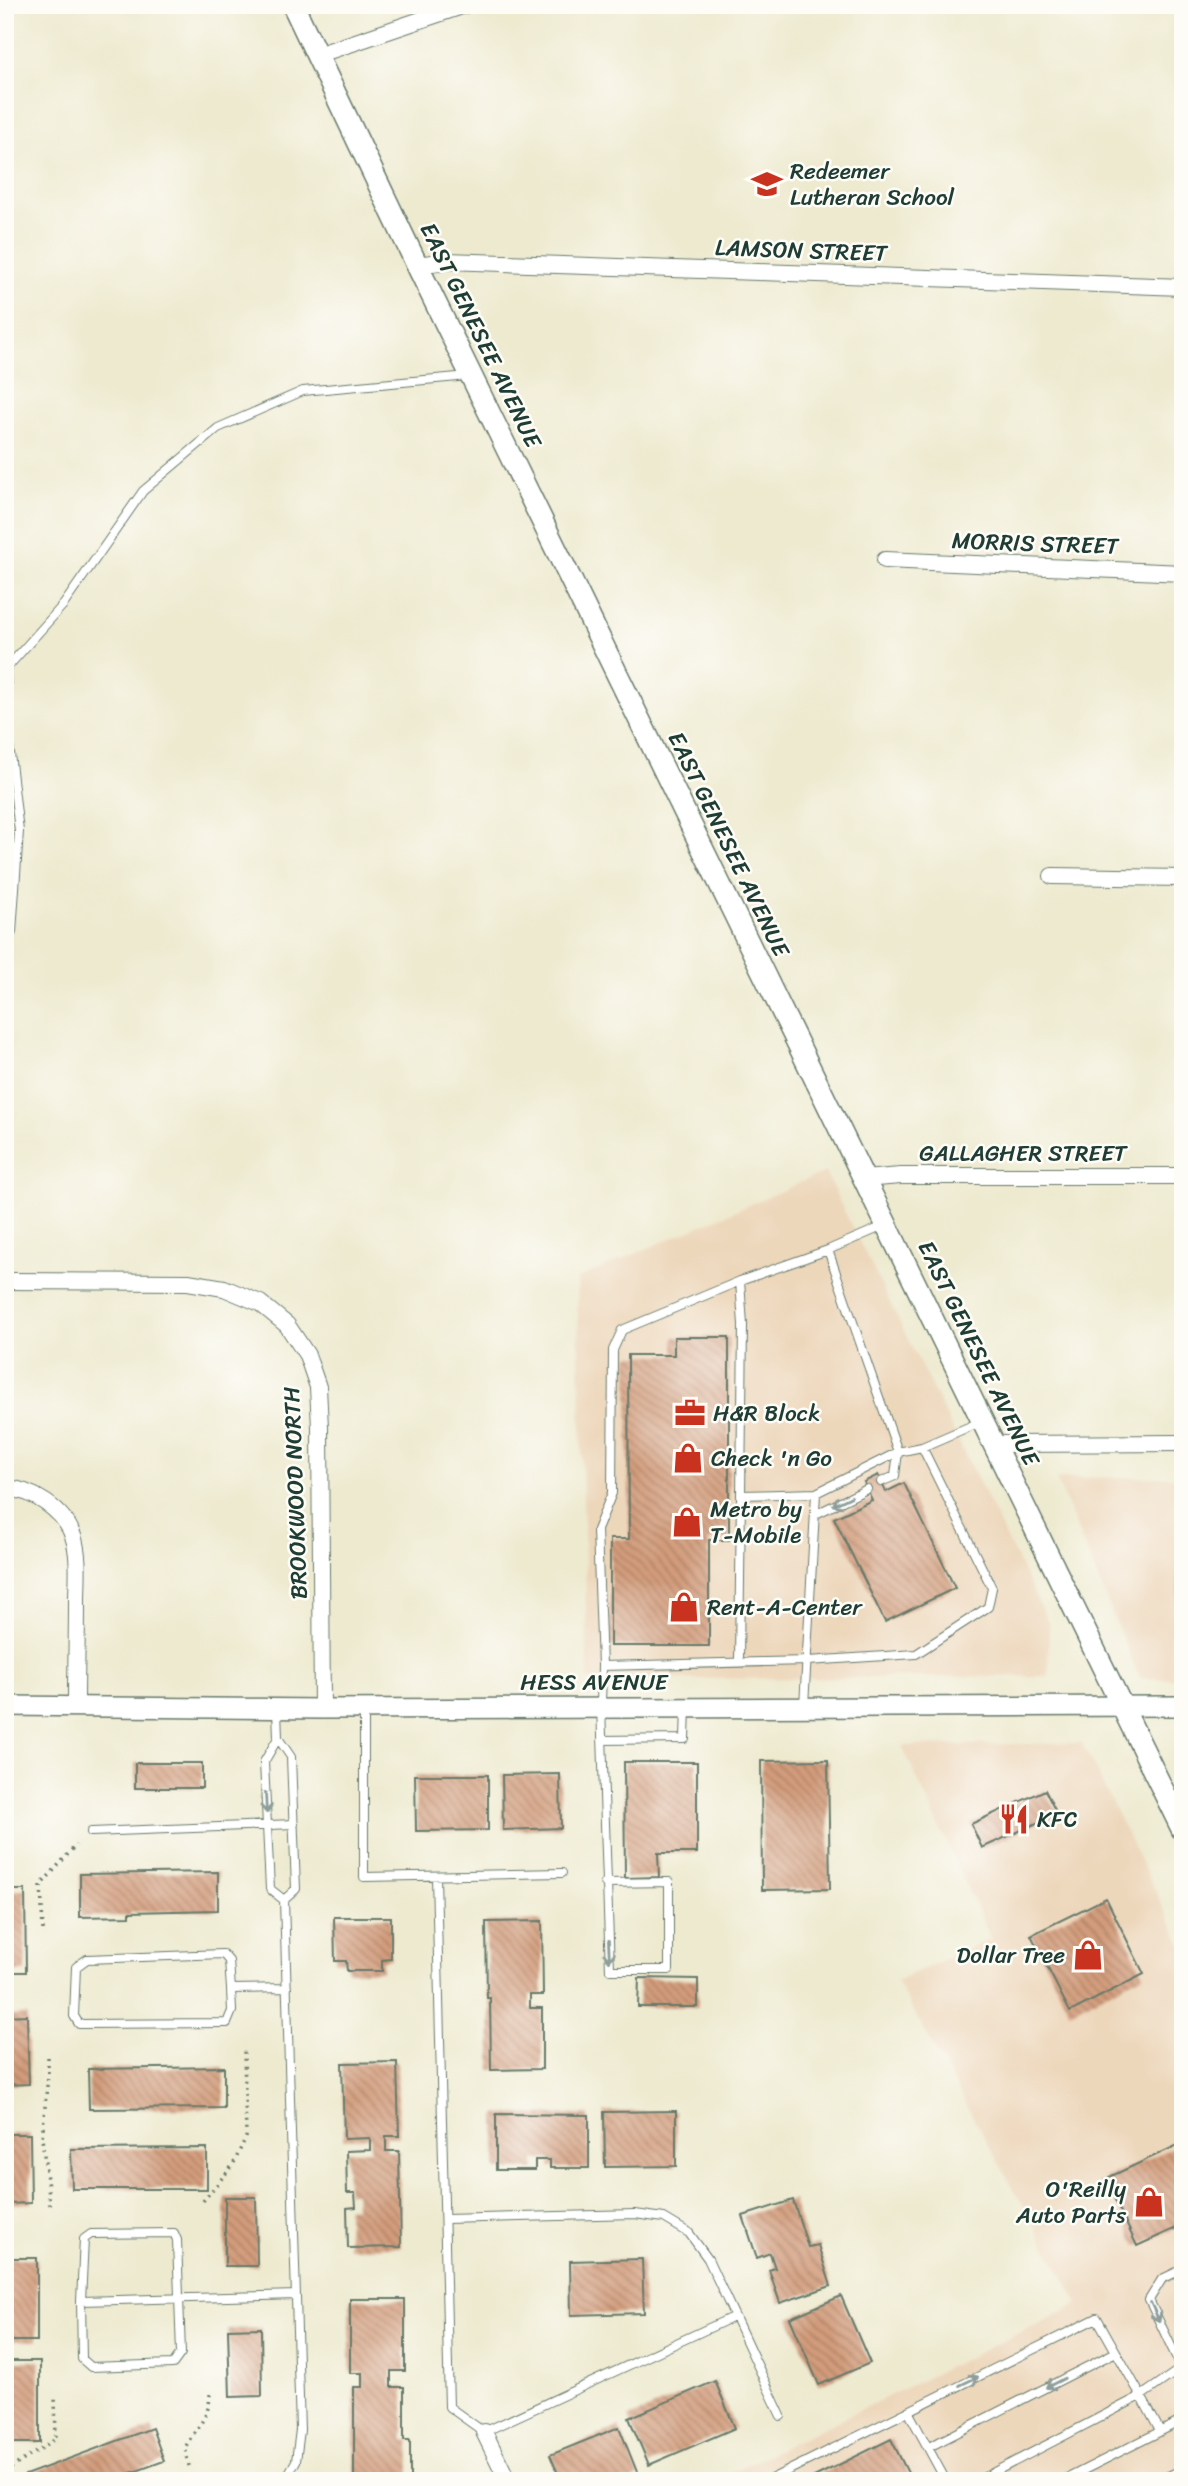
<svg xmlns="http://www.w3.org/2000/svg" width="1188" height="2486" viewBox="0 0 1188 2486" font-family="Sriracha,sans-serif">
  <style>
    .built { fill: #edd7bb }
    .building { fill: url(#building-back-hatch) }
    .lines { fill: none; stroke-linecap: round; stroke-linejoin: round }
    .service-casing { stroke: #677a6b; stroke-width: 10 }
    .minor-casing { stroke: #677a6b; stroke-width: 18 }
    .tertiary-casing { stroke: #677a6b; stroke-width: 22 }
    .secondary-casing { stroke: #677a6b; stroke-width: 24 }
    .path { stroke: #677a6b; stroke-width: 3.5; stroke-dasharray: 2 5; stroke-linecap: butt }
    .service { stroke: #fff; stroke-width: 8 }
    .minor { stroke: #fff; stroke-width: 16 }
    .tertiary { stroke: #fff; stroke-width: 19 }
    .secondary { stroke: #fff; stroke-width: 21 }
    .oneway { stroke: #8f9e9a }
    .labels { text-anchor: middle; stroke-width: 5; stroke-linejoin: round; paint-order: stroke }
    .poi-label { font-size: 23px; fill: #1f3d34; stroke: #fdfcf7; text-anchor: start }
    .street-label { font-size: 23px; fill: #1f3d34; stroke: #fdfcf7 }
  </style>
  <defs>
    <pattern id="building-back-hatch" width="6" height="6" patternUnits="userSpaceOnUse" patternTransform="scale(1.75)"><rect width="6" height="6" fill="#d39c7b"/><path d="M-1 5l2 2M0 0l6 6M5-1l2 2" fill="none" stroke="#ab8066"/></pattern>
  </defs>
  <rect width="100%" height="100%" fill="#fdfcf7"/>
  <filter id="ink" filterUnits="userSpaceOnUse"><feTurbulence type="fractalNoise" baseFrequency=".0143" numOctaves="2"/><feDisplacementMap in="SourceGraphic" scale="14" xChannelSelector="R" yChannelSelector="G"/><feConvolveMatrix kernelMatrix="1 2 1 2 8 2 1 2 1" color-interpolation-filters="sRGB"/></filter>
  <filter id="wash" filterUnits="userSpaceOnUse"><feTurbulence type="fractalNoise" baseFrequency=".00686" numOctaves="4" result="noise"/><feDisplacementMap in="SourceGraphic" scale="28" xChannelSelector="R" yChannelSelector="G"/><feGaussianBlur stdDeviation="1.57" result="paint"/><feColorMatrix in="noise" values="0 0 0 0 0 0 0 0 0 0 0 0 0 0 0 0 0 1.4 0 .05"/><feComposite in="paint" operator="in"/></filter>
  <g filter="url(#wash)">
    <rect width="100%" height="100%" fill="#eeead0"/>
    <path class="built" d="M825,1172l224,452 -1,52 -460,4 -11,-401z
      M1183,1477v202l-44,-1 -83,-200z
      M1082,1743l101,204v534h-470l366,-177 -183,-323 95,-42 -89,-193z"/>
    <g id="blocks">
      <path class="building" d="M674,1337h55v203h-20v106h-99v-107h19l-1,-184h46z
        M878,1475l8,17 18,-9 51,105 -70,34 -51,-104 38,-18 -8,-18z
        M1179,1497h4v104h-5z
        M828,1760l2,129 -68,1 -1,-129z
        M624,1762h73v91h-39l1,24 -34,1z
        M135,1763h67v25h-67z
        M560,1774l1,54 -58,2 -1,-55z
        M415,1775h73v55l-72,1z
        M1045,1790l12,24 -75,34 -11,-24z
        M218,1872v38l-88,2v4l-50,1v-43z
        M5,1890h20l1,82h-21z
        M1106,1898l38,76 -74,38 -39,-77z
        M334,1917h57v42l-9,1v11h-35l-1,-10h-11z
        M542,1921l1,74h-13v13h12v61l-51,1 -1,-72h-3l-1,-76z
        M639,1978l59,1v28h-60z
        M27,2015l2,69 -24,1v-69z
        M397,2062l2,74h-13v15h13l2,96 -53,1 -1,-40 9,-1 -1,-14h-8l-1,-42 24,-1v-12l-26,1 -2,-76z
        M224,2067v41l-135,1 -1,-40z
        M676,2111v55l-71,1 -1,-55z
        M496,2114l93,1v53h-39v-8h-15v10h-39z
        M5,2134h25l1,69 -26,1z
        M1182,2143l1,82 -46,21 -32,-67z
        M207,2148v41h-135l-1,-40z
        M225,2197h31l1,69h-32z
        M793,2200l15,47 10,-2 13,41 -51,17 -11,-33 6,-2 -5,-15 -13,5 -14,-42z
        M5,2258h32v83h-31z
        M642,2259l2,54 -73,2 -1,-54z
        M841,2296l29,67 -51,22 -29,-67z
        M350,2299h55v72h-14v16h13v53h6v41h-56v-94h8v-14h-12z
        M261,2328l1,68 -32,1 -2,-68z
        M5,2361h35v82h-35z
        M715,2381l20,47 -86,37 -20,-47z
        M619,2427l20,50 -9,4h-69l-11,-26z
        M152,2428l12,33 -55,20h-82l-2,-6z
        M891,2439l21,42h-106z"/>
    </g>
  </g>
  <g filter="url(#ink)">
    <use href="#blocks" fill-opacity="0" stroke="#677a6b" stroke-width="2"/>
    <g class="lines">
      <g class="service-casing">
        <path id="service" d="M5,670l59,-66 79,-113 75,-63 85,-37 166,-15
          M5,948l7,-16 7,-101 -10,-86 -3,-75
          M740,1281l3,44 -2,170
          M881,1482l14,-6 3,-24 -70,-202 58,-25
          M816,1514l51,-25
          M739,1661l2,-166 75,-2 82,-41 24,-5 58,-25
          M602,1666l-5,-136 15,-37 1,-143 9,-20 118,-49 88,-31
          M804,1706l12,-213
          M277,1708l1,30 -14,24 6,127 14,11
          M364,1708v169l198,-4
          M278,1738l13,19 5,132 -12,11 16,530 -4,31 -12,20
          M602,1740l83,-1 1,-33
          M91,1832l203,-8
          M436,1876l13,531 35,25 249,-115
          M605,1883l64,-1v88h-59l-9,-264 1,-40 206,-5 108,-7 72,-47 4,-19 -70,-141
          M231,1989l1,22 -5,12 -148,1 -5,-8 2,-49 11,-8 136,-5 6,7 2,28 56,-1
          M446,2219l189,-5 29,4 25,15 19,26 73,157
          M174,2233l3,7 4,113 -8,11 -82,3 -9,-8 -1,-58 3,-62 7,-5z
          M81,2301l215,-6
          M1181,2367l-32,-67 13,-21 21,-10
          M908,2411l38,70
          M929,2447l187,-95
          M767,2481l330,-163 44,78 42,-29
          M977,2481l164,-85 19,35
          M1062,2481l121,-61
          M1158,2481l25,-12"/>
      </g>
      <g class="minor-casing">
        <path id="minor" d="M317,55l148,-50
          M417,265l30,-4 736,26
          M885,560l298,13
          M1052,876l131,2
          M863,1179l38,-3h282
          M5,1281l183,1 36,6 36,15 27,22 20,30 11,32 2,40 2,282
          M995,1444l188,-1
          M5,1488c27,1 59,22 68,48 7,21 4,44 4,65 0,35 -1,70 -1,104
          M484,2432l24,49"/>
      </g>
      <g class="tertiary-casing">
        <path id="tertiary" d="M5,1706l317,3 861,-3"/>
      </g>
      <g class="secondary-casing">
        <path id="secondary" d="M293,5l124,260 766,1566"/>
      </g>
      <path class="path" d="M43,1930l-2,-45 35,-40
        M48,2057v18l-6,63 8,67
        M203,2201l30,-36 13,-28 -2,-86
        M189,2466l-4,-18c11,-22 26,-30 25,-58
        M5,2472l51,-33 -1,-43"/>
      <use href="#service" class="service"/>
      <use href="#minor" class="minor"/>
      <use href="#tertiary" class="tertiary"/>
      <use href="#secondary" class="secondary"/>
    </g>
    <defs><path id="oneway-shaft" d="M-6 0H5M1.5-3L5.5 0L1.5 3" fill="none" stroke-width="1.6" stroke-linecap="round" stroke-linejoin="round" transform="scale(1.75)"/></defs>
    <g class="oneway">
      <use href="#oneway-shaft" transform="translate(842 1501) rotate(154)"/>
      <use href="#oneway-shaft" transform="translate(266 1803) rotate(87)"/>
      <use href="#oneway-shaft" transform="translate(609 1951) rotate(87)"/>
      <use href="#oneway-shaft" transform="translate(1155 2312) rotate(65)"/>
      <use href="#oneway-shaft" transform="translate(969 2381) rotate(-26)"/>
      <use href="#oneway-shaft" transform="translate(1055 2383) rotate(153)"/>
    </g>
  </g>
  <defs>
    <g id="school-bare" transform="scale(2.415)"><path d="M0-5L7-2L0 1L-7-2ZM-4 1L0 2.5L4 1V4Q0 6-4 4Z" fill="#c8321e" stroke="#fdfcf7" stroke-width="2.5" paint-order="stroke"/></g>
    <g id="office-bare" transform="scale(2.415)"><path d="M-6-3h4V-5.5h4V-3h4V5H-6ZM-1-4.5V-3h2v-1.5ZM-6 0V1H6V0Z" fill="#c8321e" stroke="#fdfcf7" stroke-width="2.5" paint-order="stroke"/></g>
    <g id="shop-bare" transform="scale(2.415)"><path d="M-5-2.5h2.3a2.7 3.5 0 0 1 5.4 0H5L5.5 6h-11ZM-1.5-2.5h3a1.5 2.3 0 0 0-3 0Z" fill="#c8321e" stroke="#fdfcf7" stroke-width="2.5" paint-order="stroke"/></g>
    <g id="restaurant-bare" transform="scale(2.415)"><path d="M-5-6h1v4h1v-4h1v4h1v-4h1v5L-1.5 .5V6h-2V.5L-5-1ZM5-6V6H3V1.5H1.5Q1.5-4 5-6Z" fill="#c8321e" stroke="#fdfcf7" stroke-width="2.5" paint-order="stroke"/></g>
  </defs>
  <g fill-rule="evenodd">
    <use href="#school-bare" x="767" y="184"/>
    <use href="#office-bare" x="690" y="1413"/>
    <use href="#shop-bare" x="688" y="1458"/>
    <use href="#shop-bare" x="687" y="1522"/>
    <use href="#shop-bare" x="684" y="1607"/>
    <use href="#restaurant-bare" x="1014" y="1819"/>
    <use href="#shop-bare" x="1088" y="1955"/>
    <use href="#shop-bare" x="1149" y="2202"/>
  </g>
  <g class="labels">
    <g class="poi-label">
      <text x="790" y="179">Redeemer<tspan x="790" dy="26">Lutheran School</tspan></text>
      <text x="713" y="1421">H&amp;R Block</text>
      <text x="711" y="1466">Check 'n Go</text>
      <text x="710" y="1517">Metro by<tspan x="710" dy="26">T-Mobile</tspan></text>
      <text x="707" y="1615">Rent-A-Center</text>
      <text x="1037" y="1827">KFC</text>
      <text x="1065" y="1963" text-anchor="end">Dollar Tree</text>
      <text x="1126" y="2197" text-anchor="end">O'Reilly<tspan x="1126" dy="26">Auto Parts</tspan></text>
    </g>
    <g class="street-label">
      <text transform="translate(801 250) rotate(2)" y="8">LAMSON STREET</text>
      <text transform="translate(481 335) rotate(64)" y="8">EAST GENESEE AVENUE</text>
      <text transform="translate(1035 543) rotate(2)" y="8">MORRIS STREET</text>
      <text transform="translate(729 844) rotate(64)" y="8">EAST GENESEE AVENUE</text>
      <text x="1023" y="1161">GALLAGHER STREET</text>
      <text transform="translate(979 1353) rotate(64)" y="8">EAST GENESEE AVENUE</text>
      <text transform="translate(295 1493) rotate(-92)" y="8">BROOKWOOD NORTH</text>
      <text x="594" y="1690">HESS AVENUE</text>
    </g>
  </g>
  <rect width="1188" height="2486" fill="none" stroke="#fdfcf7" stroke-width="28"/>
</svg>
